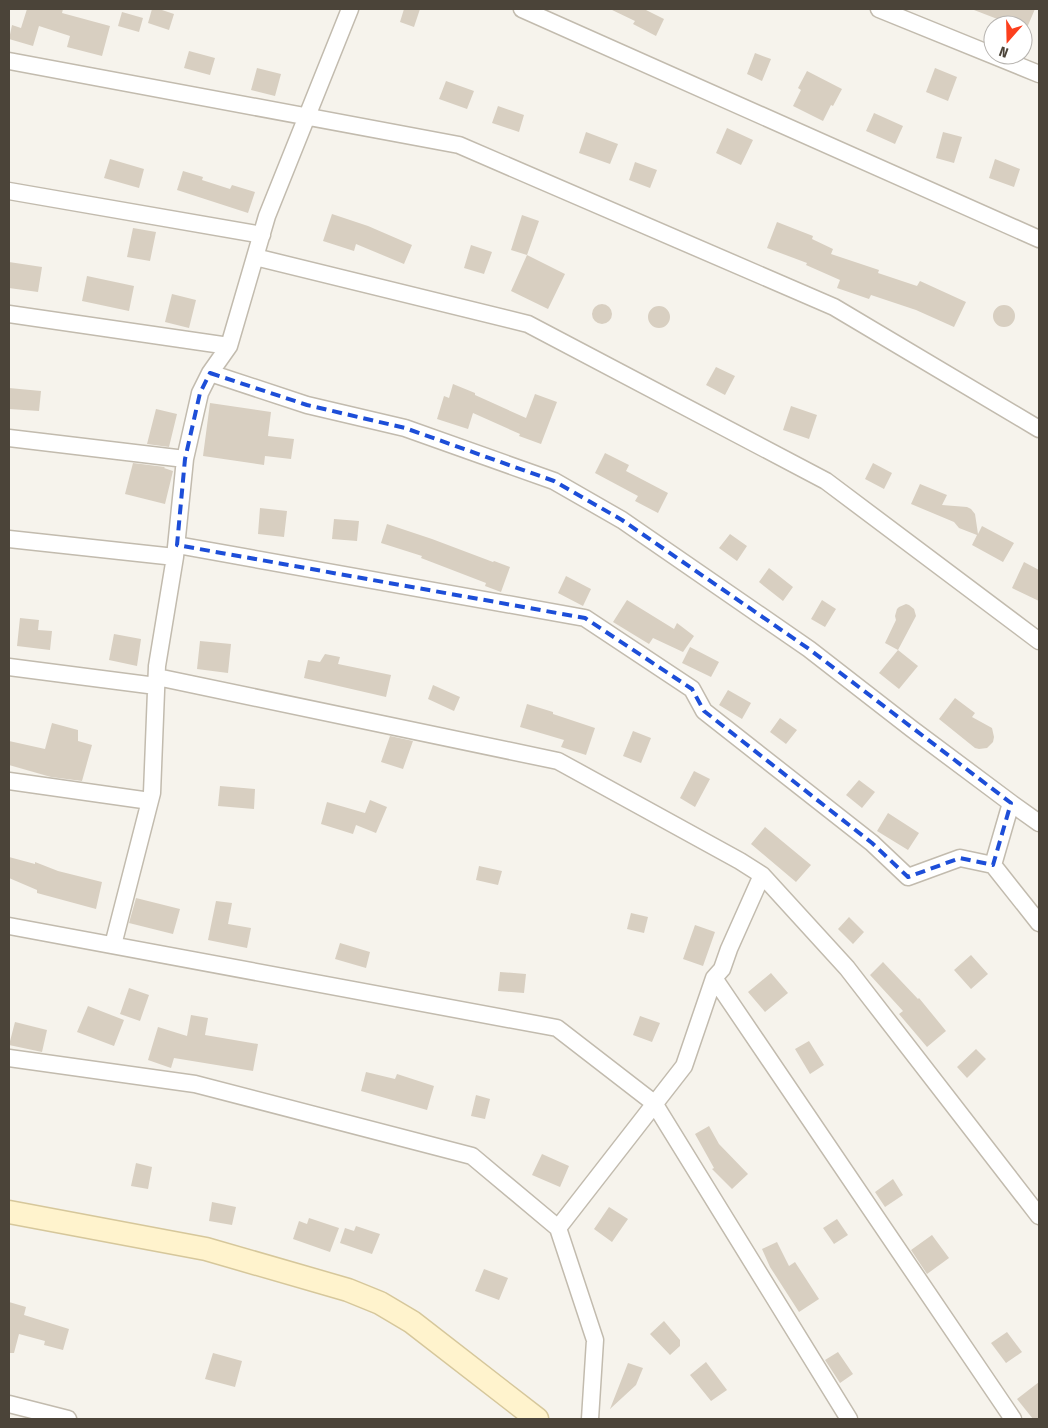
<svg xmlns="http://www.w3.org/2000/svg" width="1048" height="1428" viewBox="0 0 1048 1428" font-family="'Fira Sans Condensed',sans-serif">
  <style>
    .building { fill: #d8cfc1 }
    .lines { fill: none; stroke-linecap: round; stroke-linejoin: round }
    .street-casing { stroke: #c2bbae; stroke-width: 19 }
    .secondary-casing { stroke: #d6c79b; stroke-width: 25 }
    .street { stroke: #fff; stroke-width: 16 }
    .secondary { stroke: #fff3cd; stroke-width: 22 }
    .marked { fill: none; stroke: #1d4ed8; stroke-width: 4; stroke-dasharray: 10 6; stroke-linejoin: round }
  </style>
  <rect width="100%" height="100%" fill="#f6f3ec"/>
  <path class="building" d="M27,9h36l-1,4 48,13 -8,30 -35,-9 3,-11 -31,-10 -6,20 -24,-7 3,-14 9,3z
    M152,9h7l15,5 -5,16 -21,-7z
    M404,9h16l-6,18 -14,-5z
    M610,9h34l20,10 -8,17 -23,-12 2,-3z
    M975,9h60l-9,21 -3,-1v-4h-10l-39,-15z
    M122,12l21,6 -4,14 -21,-6z
    M189,51l26,7 -5,17 -26,-7z
    M755,53l16,6 -9,22 -15,-7z
    M257,68l24,6 -6,22 -24,-6z
    M935,68l22,9 -9,24 -22,-9z
    M807,71l35,18 -9,17 -2,-1 -8,16 -30,-15 8,-16 -3,-2z
    M446,81l28,10 -7,18 -28,-10z
    M498,106l26,9 -5,17 -27,-9z
    M874,113l29,13 -8,18 -29,-13z
    M727,128l26,12 -12,25 -25,-12z
    M586,132l32,12 -8,20 -31,-11z
    M943,132l19,5 -8,26 -18,-5z
    M110,159l34,10 -5,19 -35,-10z
    M995,159l25,10 -6,18 -25,-9z
    M635,162l22,8 -7,18 -21,-8z
    M183,171l20,6 -1,3 28,9 2,-4 23,7 -7,21 -71,-23z
    M332,214l36,12 44,19 -8,19 -48,-20 -2,7 -31,-10z
    M522,215l17,6 -12,34 -16,-5z
    M777,222l36,14 -1,3 21,10 -2,5 48,16 -1,3 39,13 3,-5 46,21 -12,25 -38,-17 -45,-15 -2,4 -32,-11 3,-8 -34,-15 1,-2 -40,-15z
    M133,228l23,4 -6,29 -23,-4z
    M471,245l21,7 -8,22 -20,-6z
    M527,255l38,19 -17,35 -37,-18z
    M9,262l33,5 -4,25 -29,-4z
    M87,276l47,10 -5,25 -47,-10z
    M172,294l24,6 -7,28 -24,-6z
    M592 314a10 10 0 1 1 20 0a10 10 0 1 1-20 0Z
    M993 316a11 11 0 1 1 22 0a11 11 0 1 1-22 0Z
    M648 317a11 11 0 1 1 22 0a11 11 0 1 1-22 0Z
    M716,367l19,9 -10,19 -19,-10z
    M453,384l22,9v2l51,23 9,-24 22,8 -16,42 -22,-8 1,-2 -47,-21 -5,16 -31,-10 7,-23 5,2z
    M9,388l32,3 -2,20 -30,-2z
    M210,403l61,9 -3,24 26,3 -3,20 -26,-3 -1,9 -61,-9z
    M791,406l26,9 -8,24 -26,-9z
    M156,409l21,5 -8,33 -22,-3z
    M605,453l24,12 -3,6 42,22 -10,20 -23,-12 3,-5 -43,-23z
    M133,463l32,4 -1,1 9,3 -8,33 -40,-10z
    M873,463l19,10 -8,16 -19,-10z
    M920,484l27,11 -5,10 25,2 4,2 4,5 3,20 4,-8 32,17 -11,19 -31,-17 5,-10 -18,-7 -5,-6 -43,-18z
    M260,508l27,3 -3,26 -26,-3z
    M334,519l25,2 -2,20 -25,-2z
    M387,524l45,15 61,23 1,-1 16,6 -9,25 -16,-6 1,-3 -65,-25 1,-2 -41,-13z
    M730,534l17,12 -10,15 -18,-13z
    M1024,562l15,8v31l-27,-13z
    M769,568l24,19 -10,14 -24,-19z
    M566,576l25,13 -8,17 -25,-13z
    M627,600l47,29 3,-6 17,13 -11,16 -30,-14 -4,6 -36,-22z
    M822,600l14,9 -11,18 -14,-8z
    M906,604l3,1 5,4 2,7 -18,34 -13,-7 11,-23 -1,-4 2,-7 2,-2z
    M20,618l19,2 -1,10 14,1 -2,19 -33,-4z
    M114,634l27,5 -4,27 -28,-6z
    M200,641l31,3 -3,29 -31,-4z
    M690,647l29,15 -8,15 -29,-14z
    M898,650l20,16 -19,23 -20,-16z
    M325,654l15,3 -2,7 53,11 -5,22 -82,-19 4,-18 12,2z
    M433,685l27,12 -6,14 -26,-12z
    M728,690l23,13 -9,16 -23,-14z
    M955,698l20,15 -3,4 20,11 2,9 -1,5 -6,6 -8,1 -4,-1 -36,-29z
    M527,704l26,8v2l42,14 -9,27 -25,-8 3,-7 -44,-13z
    M780,718l17,12 -11,14 -16,-12z
    M52,723l26,7v11l14,4 -10,36 -31,-4 -42,-12v-24l36,8z
    M633,731l18,7 -10,25 -18,-7z
    M390,736l23,5 -10,28 -22,-7z
    M694,771l16,8 -15,28 -15,-9z
    M859,780l16,12 -13,16 -16,-13z
    M220,786l35,3 -1,20 -36,-3z
    M370,800l17,7 -11,26 -20,-8 -3,9 -32,-10 6,-22 38,11z
    M888,813l31,20 -11,17 -31,-19z
    M765,827l46,38 -15,17 -45,-38z
    M9,857l26,7v-2l23,9 44,11 -6,27 -59,-16v-3l-28,-12z
    M479,866l23,5 -4,14 -22,-5z
    M136,898l44,11 -7,25 -44,-11z
    M216,901l16,2 -4,21 23,4 -4,20 -39,-8z
    M631,913l17,4 -4,16 -17,-4z
    M849,917l15,15 -11,12 -15,-15z
    M695,925l20,7 -12,34 -20,-7z
    M340,943l30,9 -4,16 -31,-9z
    M971,955l17,19 -17,15 -17,-19z
    M883,962l35,37 1,-1 27,33 -19,16 -28,-33 4,-3 -33,-36z
    M500,972l26,2 -2,19 -26,-2z
    M771,973l17,20 -23,19 -17,-20z
    M129,988l20,7 -9,26 -20,-7z
    M88,1006l36,14 -10,26 -37,-14z
    M191,1015l17,3 -3,17 53,9 -5,27 -79,-13 -3,10 -23,-8 10,-33 29,9z
    M640,1016l20,7 -8,19 -19,-7z
    M15,1022l32,8 -5,22 -33,-7z
    M809,1041l15,24 -14,9 -15,-25z
    M976,1049l10,10 -19,19 -10,-11z
    M366,1072l29,7 2,-5 37,12 -7,24 -66,-19z
    M476,1095l14,4 -5,20 -14,-3z
    M709,1126l10,18 29,30 -16,15 -20,-20 2,-1 -19,-34z
    M542,1154l27,12 -9,21 -28,-12z
    M136,1163l16,4 -4,22 -17,-3z
    M893,1179l10,16 -18,12 -10,-15z
    M212,1202l24,5 -4,18 -23,-4z
    M609,1207l19,12 -16,23 -18,-13z
    M309,1218l30,10 -9,24 -37,-13 6,-18 8,3z
    M837,1219l11,16 -14,9 -11,-16z
    M356,1226l24,8 -8,20 -32,-11 5,-15 9,3z
    M932,1235l17,23 -22,16 -16,-24z
    M777,1242l12,24 6,-4 24,37 -20,13 -29,-45 -8,-18z
    M484,1269l24,9 -9,22 -24,-9z
    M9,1302l17,5 -2,8 45,14 -6,21 -19,-5 1,-4 -26,-7 -5,19h-5z
    M664,1321l16,19v6l-10,9 -20,-21z
    M1007,1332l15,20 -16,11 -15,-20z
    M838,1352l15,22 -13,9 -15,-23z
    M213,1353l29,8 -7,26 -30,-8z
    M706,1362l21,28 -16,11 -21,-26z
    M628,1363l15,5 -7,17 -26,24z
    M1039,1382v37h-6l-16,-20z"/>
  <g class="lines">
    <g class="street-casing">
      <path id="street" d="M522,9l517,230
        M879,9l160,65
        M9,61l450,84 375,162 205,122
        M9,191l253,44
        M255,257l273,67 298,157 213,160
        M9,314l220,32
        M210,373l97,32 98,23 149,53 68,39 187,129 103,80 99,74 28,20
        M9,438l176,21
        M9,539l166,18
        M177,545l408,73 107,71 12,22 168,132 36,34 52,-19 33,7 46,58
        M9,667l147,19
        M157,677l401,84 182,100 22,14 85,93 192,248
        M9,781l141,20
        M993,865l18,-62
        M9,926l548,102 97,75 195,316
        M113,945l39,-152 5,-127 18,-109 10,-98 15,-66 10,-20 19,-27 38,-130 83,-207
        M714,978l299,441
        M9,1058l186,26 277,72 86,72
        M9,1404l59,15
        M590,1419l5,-79 -37,-112 126,-162 30,-88 8,-9 7,-20 33,-74"/>
    </g>
    <g class="secondary-casing">
      <path id="secondary" d="M9,1212l197,37 142,41 32,13 32,19 125,97"/>
    </g>
    <use href="#street" class="street"/>
    <use href="#secondary" class="secondary"/>
  </g>
  <path class="marked" d="M210,373l97,32 98,23 149,53 68,39 187,129 202,154 -18,62 -33,-7 -52,19 -36,-34 -168,-132 -12,-22 -107,-71 -408,-73 8,-86 15,-66z"/>
  <rect width="1048" height="1428" fill="none" stroke="#4b4439" stroke-width="20"/>
  <g transform="translate(1008 40) rotate(200)"><circle r="24" fill="#ffffff" stroke="#b7b4b0"/>
  <path d="M0-4L9 19L0 12L-9 19Z" fill="#fc3f1d"/>
  <text y="-8" font-size="14" font-weight="bold" text-anchor="middle" fill="#4b4439">N</text>
  </g>
</svg>
